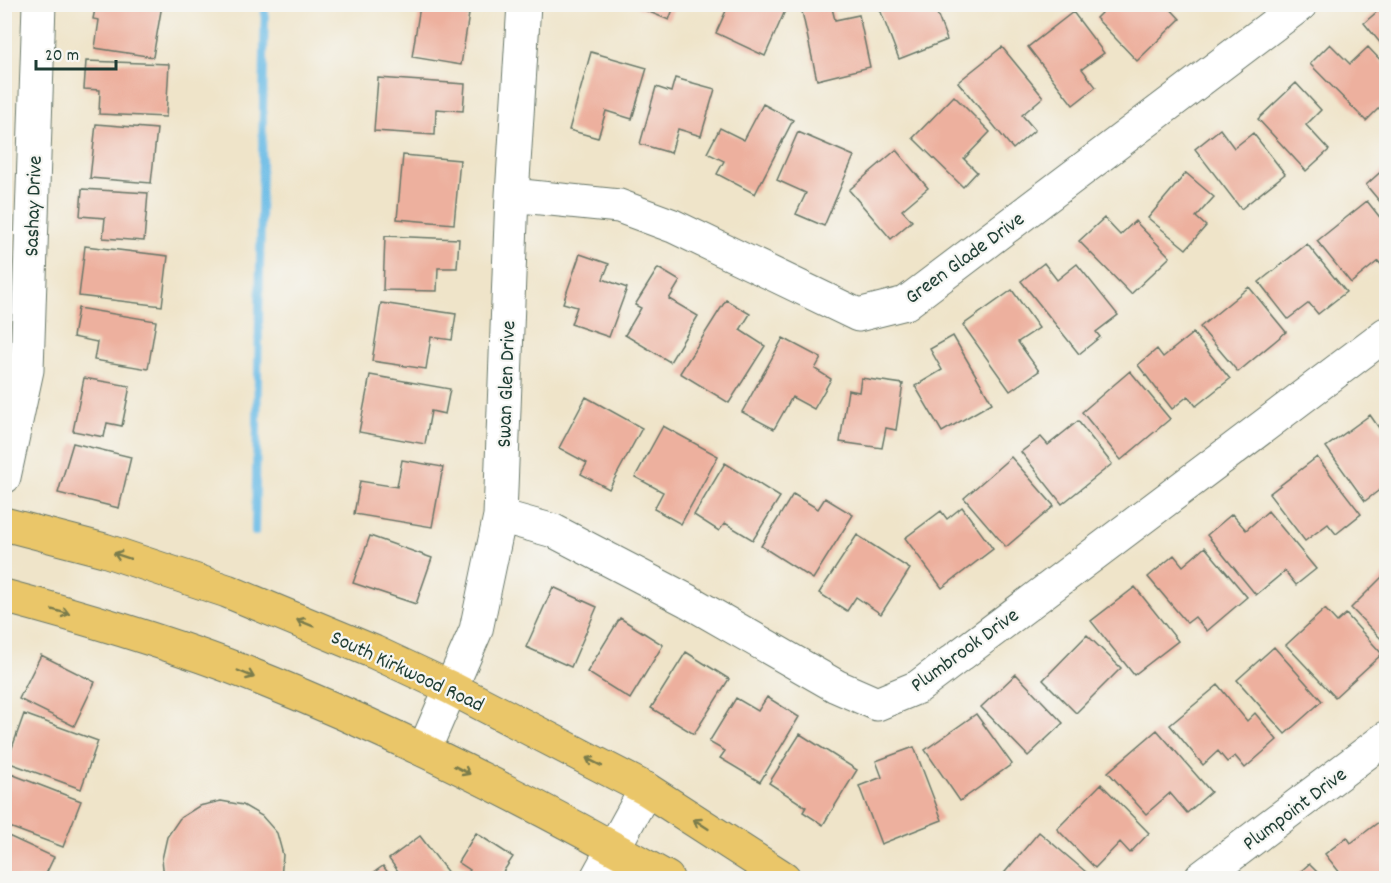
<svg xmlns="http://www.w3.org/2000/svg" width="1391" height="883" viewBox="0 0 1391 883" font-family="Dekko,sans-serif">
  <style>
    .lines { fill: none; stroke-linecap: round; stroke-linejoin: round }
    .stream { stroke: #6bbce6; stroke-width: 8 }
    .building { fill: #edb09e }
    .minor-casing { stroke: #687768; stroke-width: 35 }
    .major-casing { stroke: #687768; stroke-width: 35 }
    .minor { stroke: #fff; stroke-width: 33 }
    .major { stroke: #eac669; stroke-width: 33 }
    .oneway { stroke: #7a7b4c }
    .labels { text-anchor: middle; stroke-width: 4.5; stroke-linejoin: round; paint-order: stroke }
    .street-label { font-size: 21px; fill: #1f3d34; stroke: #f6f6f2 }
  </style>
  <rect width="100%" height="100%" fill="#f6f6f2"/>
  <filter id="ink" filterUnits="userSpaceOnUse"><feTurbulence type="fractalNoise" baseFrequency=".0167" numOctaves="2"/><feDisplacementMap in="SourceGraphic" scale="12" xChannelSelector="R" yChannelSelector="G"/><feConvolveMatrix kernelMatrix="1 2 1 2 8 2 1 2 1" color-interpolation-filters="sRGB"/></filter>
  <filter id="wash" filterUnits="userSpaceOnUse"><feTurbulence type="fractalNoise" baseFrequency=".008" numOctaves="4" result="noise"/><feDisplacementMap in="SourceGraphic" scale="24" xChannelSelector="R" yChannelSelector="G"/><feGaussianBlur stdDeviation="1.35" result="paint"/><feColorMatrix in="noise" values="0 0 0 0 0 0 0 0 0 0 0 0 0 0 0 0 0 1.4 0 .05"/><feComposite in="paint" operator="in"/></filter>
  <g filter="url(#wash)">
    <rect width="100%" height="100%" fill="#efe4c9"/>
    <g class="lines">
      <path class="stream" d="M255,532l10,-528"/>
    </g>
    <g id="blocks">
      <path class="building" d="M96,4l66,1 -9,52 -58,-9 4,-28 -6,-1z
        M638,4h37l-6,16 -32,-13z
        M729,4h59l-23,52 -49,-23z
        M811,4h20l4,16 24,-5 11,52 -53,13 -16,-73z
        M886,4h57l-8,4 12,32 -48,19 -20,-52z
        M1101,4h65l14,15 -43,42 -41,-43 9,-9z
        M1386,4v46l-22,-27z
        M420,6l49,8 -8,51 -49,-8z
        M1073,12l31,41 -22,16 14,18 -23,18 -45,-58z
        M1330,44l20,20 18,-17 18,19v35l-20,20 -56,-57z
        M1002,47l41,50 -21,18 13,15 -22,19 -55,-67z
        M591,52l56,16 -15,51 -26,-8 -8,27 -29,-8z
        M86,61l83,3 -3,53 -67,-3 1,-24 -16,-1z
        M378,78l87,6 -2,27 -27,-2 -1,26 -61,-4z
        M675,78l40,11 -14,47 -23,-7 -7,24 -31,-9 16,-57 15,5z
        M1296,83l25,27 -15,15 23,25 -23,21 -48,-52z
        M954,96l36,36 -26,27 13,13 -14,15 -50,-49z
        M763,104l30,16 -38,74 -38,-20 7,-13 -17,-8 13,-25 24,12z
        M96,124l61,5 -6,54 -61,-5z
        M1220,129l14,19 19,-15 32,41 -44,35 -46,-60z
        M798,132l56,24 -30,70 -28,-12 10,-21 -29,-13z
        M896,150l32,38 -26,22 10,11 -21,18 -42,-49z
        M403,155l57,5 -6,64 -57,-5z
        M1386,167v42l-20,-24z
        M1186,173l28,24 -18,20 10,9 -20,23 -38,-31z
        M82,189l66,4 -4,48 -41,-3 2,-20 -25,-2z
        M1367,201l19,24v42l-2,1 -6,-7 -27,22 -34,-42z
        M1104,218l16,17 15,-14 35,36 -39,37 -52,-53z
        M385,236l74,3 -2,29h-19l-1,23 -54,-1z
        M1307,244l39,48 -28,22 -9,-11 -21,16 -29,-37z
        M85,246l83,10 -6,50 -83,-10z
        M580,254l29,10 -6,15 24,9 -18,49 -38,-13 6,-17 -14,-4z
        M1044,263l13,17 20,-16 41,51 -22,17 4,5 -21,17 -58,-73z
        M658,268l22,13 -11,18 29,17 -28,46 -45,-27 16,-27 -6,-3z
        M1249,287l37,45 -48,40 -38,-45z
        M1012,290l27,38 -21,14 21,29 -29,20 -47,-66z
        M726,300l24,14 -10,16 25,16 -36,57 -49,-30z
        M381,303l75,11 -4,26 -21,-3 -5,32 -54,-8z
        M78,308l78,13 -8,48 -54,-9 3,-18 -24,-5z
        M1193,333l37,46 -34,27 -8,-10 -16,13 -34,-44 19,-16 6,8z
        M953,336l39,67 -50,29 -27,-46 27,-16 -12,-21z
        M783,338l38,20 -6,11 16,10 -17,30 -22,-12 -18,32 -32,-17z
        M1130,371l40,48 -49,41 -39,-48z
        M370,375l80,14 -5,25 -14,-3 -6,33 -66,-12z
        M84,378l46,8 -8,40 -15,-3 -3,14 -31,-6z
        M861,378l42,6 -7,46 -10,-2 -4,20 -42,-6 8,-52 11,2z
        M586,397l56,31 -33,61 -28,-15 6,-11 -28,-15z
        M1370,415l16,23v10l-3,3 3,5v29l-21,16 -39,-54z
        M1078,421l34,43 -50,40 -41,-52 20,-15 7,8z
        M663,426l55,30 -37,68 -27,-15 9,-17 -28,-15z
        M73,443l58,14 -12,51 -61,-15z
        M1011,457l43,49 -48,41 -42,-49z
        M1317,457l44,57 -25,20 -8,-10 -23,17 -36,-47z
        M402,460l41,7 -11,60 -78,-13 6,-33 37,6z
        M725,463l55,34 -27,43 -28,-17 -6,8 -25,-16z
        M793,494l25,15 7,-11 28,17 -40,64 -52,-33z
        M962,507l31,42 -51,39 -37,-50 36,-27 6,8z
        M1268,511l48,58 -20,16 -11,-14 -29,24 -49,-60 25,-21 14,16z
        M857,535l53,34 -29,45 -25,-17 -9,14 -28,-18z
        M370,536l62,22 -16,46 -63,-21z
        M1205,547l42,50 -40,34 -12,-14 -8,6 -39,-46 26,-22 9,11z
        M1386,573v71l-35,-36z
        M553,587l44,20 -26,60 -45,-20z
        M1135,587l43,54 -44,34 -43,-54z
        M1325,609l12,13 9,-8 36,40 -47,43 -49,-52z
        M620,618l43,27 -33,54 -43,-27z
        M1087,635l34,33 -45,45 -33,-33z
        M1274,647l48,54 -37,33 -48,-54z
        M686,652l43,27 -35,55 -43,-26z
        M41,655l54,27 -21,44 -55,-27z
        M1016,674l47,49 -35,33 -47,-49z
        M1218,685l29,36 8,-8 22,27 -32,28 -10,-12 -8,6 -9,-11 -15,14 -33,-40z
        M767,697l32,20 -39,65 -40,-24 5,-7 -16,-9 27,-44 22,13z
        M24,714l74,27 -17,48 -74,-27z
        M976,714l36,50 -52,37 -35,-51z
        M1157,730l54,62 -24,21 -17,-20 -24,21 -38,-42z
        M800,734l57,36 -34,55 -20,-13 3,-5 -37,-24z
        M914,747l28,73 -61,24 -22,-58 23,-9 -6,-16z
        M11,774l70,27 -18,46 -59,-22v-33z
        M1101,784l48,49 -19,20 -10,-11 -25,26 -38,-39z
        M221,801l22,4 19,11 15,17 6,22 -2,23h-117l-2,-19 5,-22 13,-19 19,-12z
        M1380,821l6,8v49h-42l-19,-24 22,-17 4,6z
        M1039,832l47,40 -5,6h-81z
        M476,833l37,24 -14,21h-34l5,-8 -12,-8z
        M4,834l50,23 -10,21h-40z
        M420,836l32,42h-49l-14,-19z
        M1309,864l14,14h-30z
        M383,866l9,12h-26z"/>
    </g>
  </g>
  <g filter="url(#ink)">
    <use href="#blocks" fill-opacity="0" stroke="#687768" stroke-width="1.5"/>
    <g class="lines">
      <g class="minor-casing">
        <path id="minor" d="M512,195l107,11 54,20 185,89 48,-12 395,-299
          M4,477l23,-107 12,-366
          M500,516l54,15 134,70 148,85 41,18 41,-17 468,-353
          M424,750l52,-120 24,-114 12,-321 12,-191
          M597,878l49,-89
          M1201,878l185,-140"/>
      </g>
      <g class="major-casing">
        <path id="major" d="M4,524l100,26 123,41 147,61 77,36 195,101 138,89
          M4,596c75,20 149,42 222,69 152,58 300,133 441,213"/>
      </g>
      <use href="#minor" class="minor"/>
      <use href="#major" class="major"/>
    </g>
    <defs><path id="oneway-shaft" d="M-6 0H5M1.5-3L5.5 0L1.5 3" fill="none" stroke-width="1.6" stroke-linecap="round" stroke-linejoin="round" transform="scale(1.5)"/></defs>
    <g class="oneway">
      <use href="#oneway-shaft" transform="translate(122 556) rotate(-162)"/>
      <use href="#oneway-shaft" transform="translate(61 612) rotate(15)"/>
      <use href="#oneway-shaft" transform="translate(305 623) rotate(-158)"/>
      <use href="#oneway-shaft" transform="translate(246 674) rotate(23)"/>
      <use href="#oneway-shaft" transform="translate(594 762) rotate(-153)"/>
      <use href="#oneway-shaft" transform="translate(462 770) rotate(27)"/>
      <use href="#oneway-shaft" transform="translate(701 824) rotate(-147)"/>
    </g>
  </g>
  <g class="labels">
    <g class="street-label">
      <text transform="translate(32 206) rotate(-88)" y="7">Sashay Drive</text>
      <text transform="translate(964 257) rotate(-36)" y="7">Green Glade Drive</text>
      <text transform="translate(505 384) rotate(-88)" y="7">Swan Glen Drive</text>
      <text transform="translate(964 649) rotate(-36)" y="7">Plumbrook Drive</text>
      <text transform="translate(408 670) rotate(25)" y="7">South Kirkwood Road</text>
      <text transform="translate(1294 808) rotate(-37)" y="7">Plumpoint Drive</text>
    </g>
  </g>
  <rect width="1391" height="883" fill="none" stroke="#f6f6f2" stroke-width="24"/>
  <path d="M36 60v9h80v-9" fill="none" stroke="#1f3d34" stroke-width="3"/>
  <text x="45" y="60" font-size="18" fill="#1f3d34" stroke="#f6f6f2" stroke-width="4.5" paint-order="stroke">20 m</text>
</svg>
